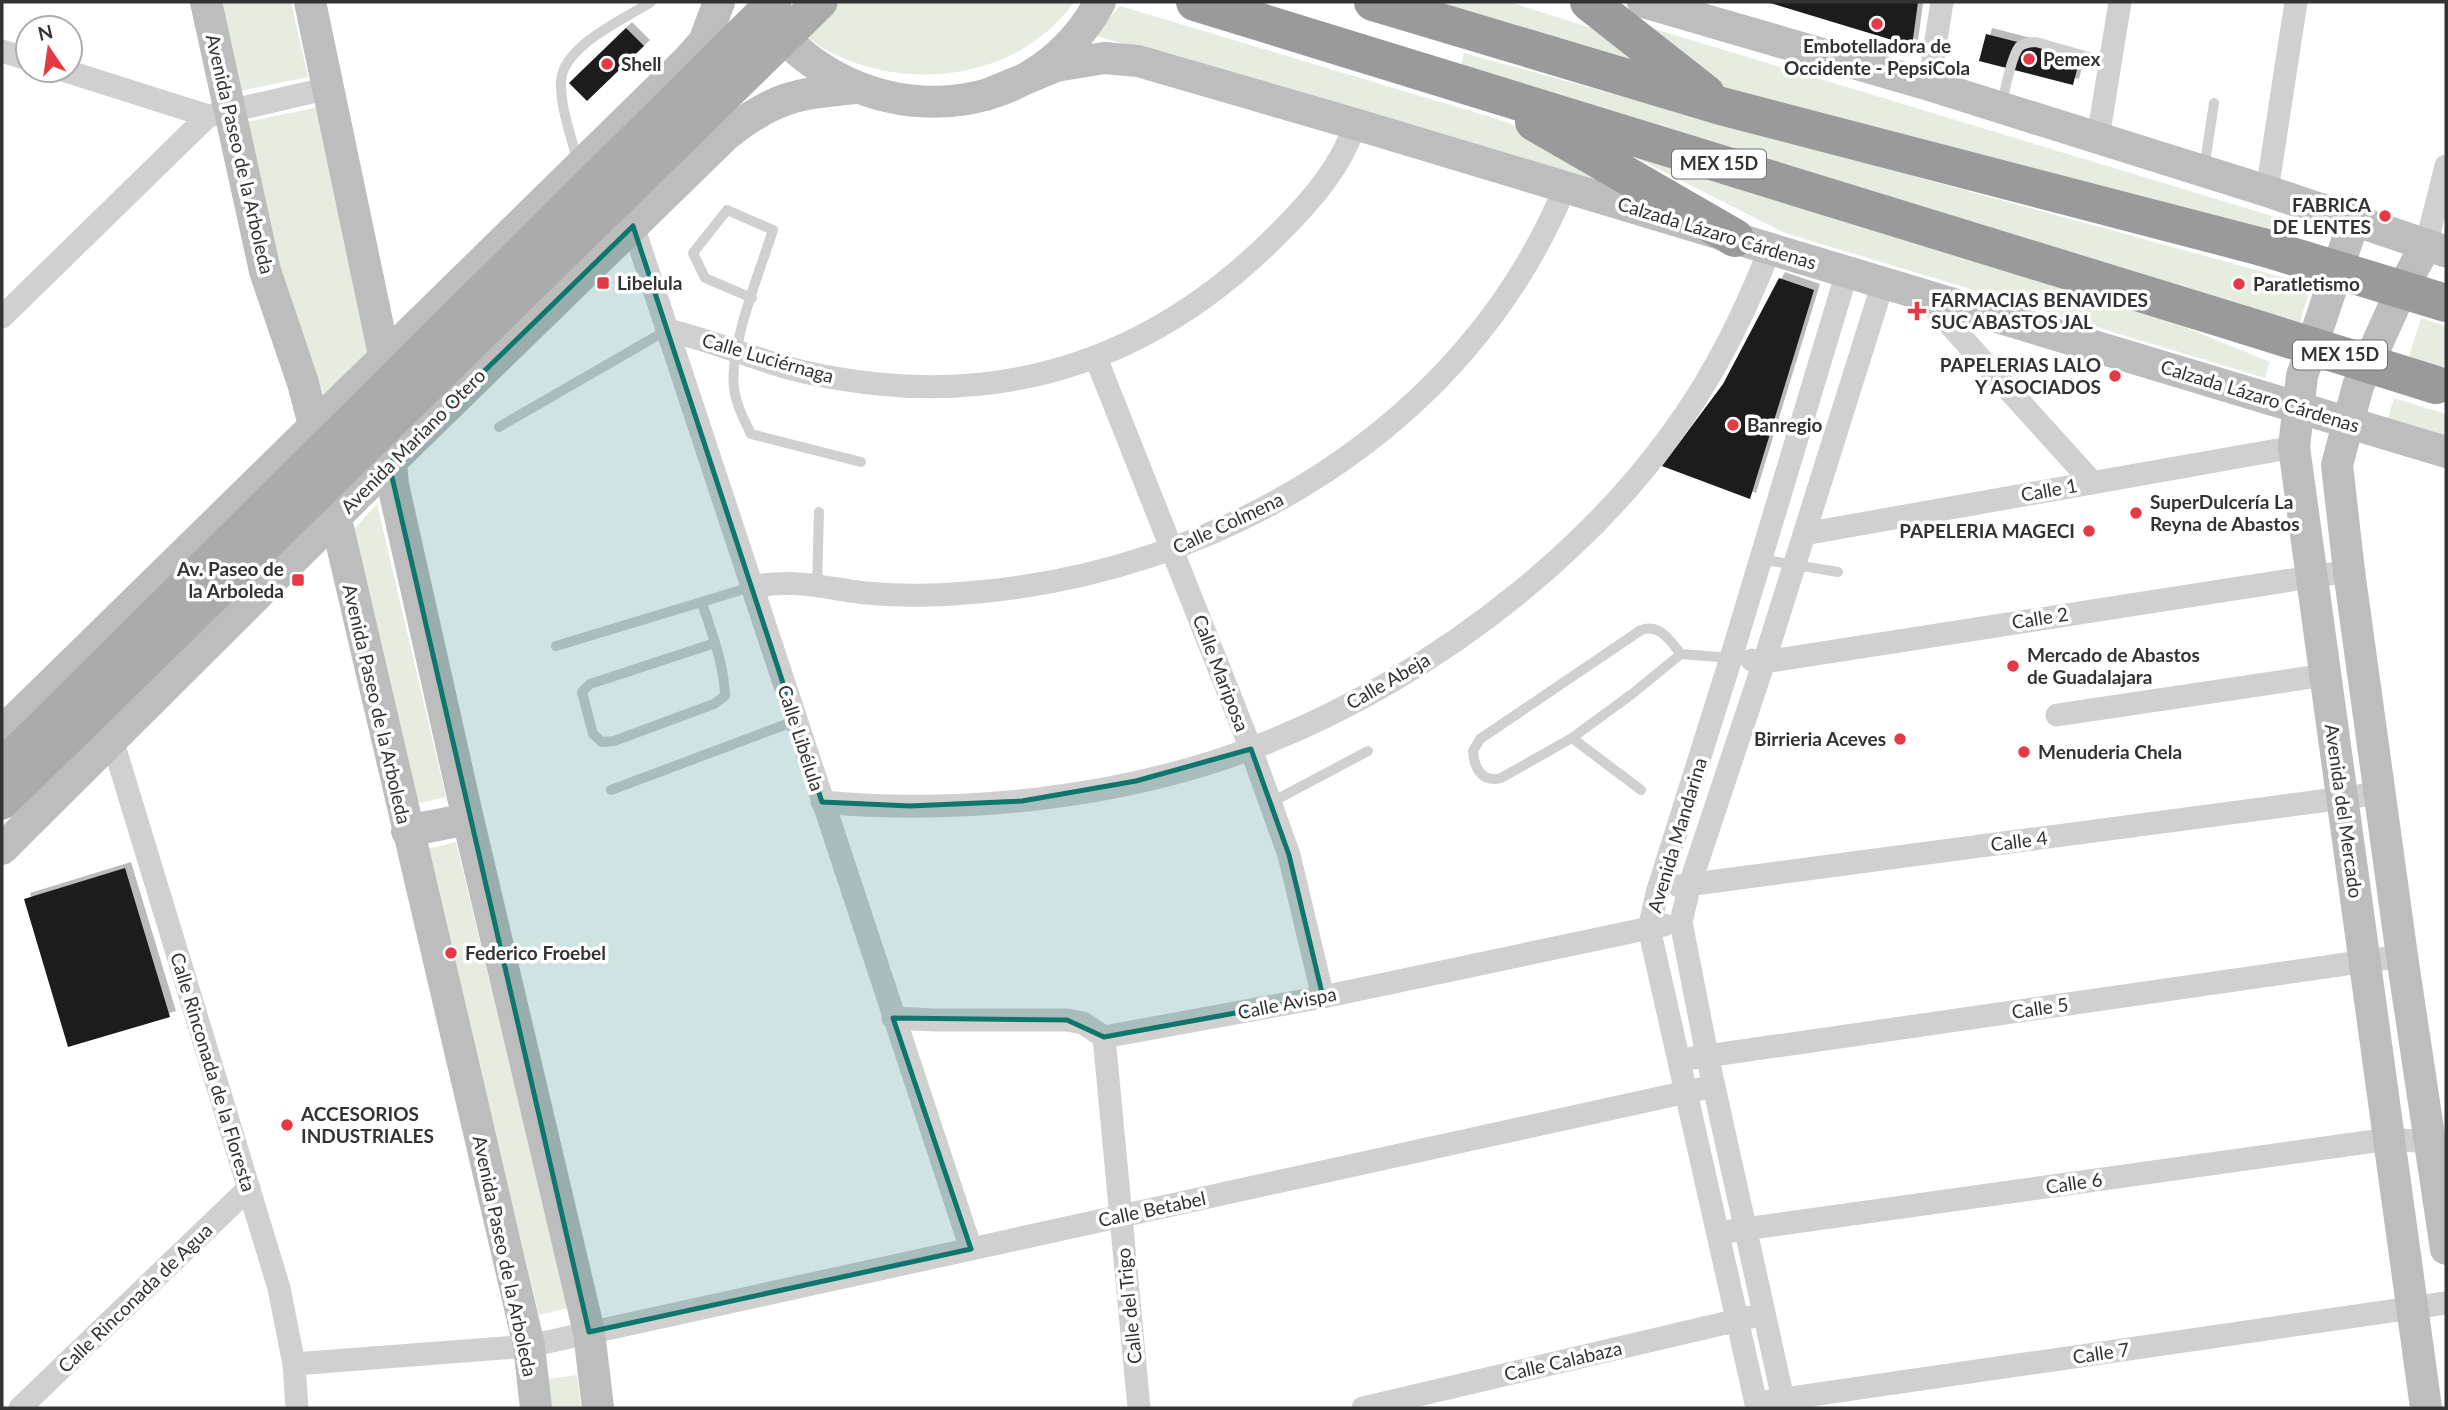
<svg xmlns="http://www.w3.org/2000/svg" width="2448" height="1410" viewBox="0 0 2448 1410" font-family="Lato,sans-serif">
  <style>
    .green { fill: #e6ecdf }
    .building { fill: #1a1a1a; filter: url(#shadow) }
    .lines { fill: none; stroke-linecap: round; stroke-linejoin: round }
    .lane { stroke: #d0d0d0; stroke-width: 10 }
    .street { stroke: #d0d0d0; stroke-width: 23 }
    .secondary { stroke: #bdbdbd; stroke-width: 32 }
    .highway { stroke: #9a9a9a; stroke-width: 38 }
    .primary-bridge { stroke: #ababab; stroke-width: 35 }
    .highway-bridge { stroke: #9a9a9a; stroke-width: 38 }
    .marked { fill: #0f766e; fill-opacity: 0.2; stroke: #0f766e; stroke-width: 5; stroke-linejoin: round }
    .poi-dot { fill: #e63946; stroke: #fff; stroke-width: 2.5 }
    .labels { text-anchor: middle; stroke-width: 7; stroke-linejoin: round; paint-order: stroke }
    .shield { fill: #fff; stroke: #707070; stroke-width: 2 }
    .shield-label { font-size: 18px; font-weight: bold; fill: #333 }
    .poi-label { font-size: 19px; font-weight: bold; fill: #333; stroke: #fff; text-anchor: start }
    .street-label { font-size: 19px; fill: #333; stroke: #fff }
  </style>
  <defs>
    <filter id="shadow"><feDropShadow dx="6" dy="-6" stdDeviation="0" flood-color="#0004"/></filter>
  </defs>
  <rect width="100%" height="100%" fill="#fff"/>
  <path class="green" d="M220,2h71l17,75 -68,14z
    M771,2h303c-54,76 -162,91 -242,51 -24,-12 -43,-32 -61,-51z
    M1407,2h102l115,36 58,45z
    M1120,6l387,116 129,71 -543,-158z
    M1635,23l664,201 -3,13 -570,-145z
    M1464,53l847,232 -12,40 -839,-257z
    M319,107l53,246 -46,47 -51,-141 -28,-137z
    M1619,149l524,161 127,52 -5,16 -480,-145z
    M2421,318l25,8v45l-38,-12z
    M2394,398l52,16v29l-60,-18z
    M377,504l69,293 -31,7 -64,-272z
    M456,842l112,466 -29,7 -112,-466z
    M577,1375l4,33h-30l-4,-29z"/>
  <path class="building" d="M1767,2h151l-6,44z
    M626,28l18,18 -57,55 -18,-18z
    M1986,34l94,24 -7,27 -94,-24z
    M1779,278l35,12 -64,209 -88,-33 61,-82z
    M125,868l45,149 -102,30 -44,-148z"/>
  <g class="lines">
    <path class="lane" d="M2002,104c3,-14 9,-47 17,-57 5,-4 11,-5 17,-5l74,21
      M577,160c-6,-25 -17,-53 -16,-79 2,-35 63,-62 90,-79
      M2204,169l10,-66
      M752,298l-47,-20 -12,-25 34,-43 46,20c-13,41 -44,116 -39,158 2,16 10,32 17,46l110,28
      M499,427l168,-97
      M1760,559l78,13
      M817,586l2,-74
      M702,603c10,30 22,62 23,93l-11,8 -100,37 -12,1 -9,-8 -11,-42 8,-8 125,-41
      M556,646l195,-59
      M1572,738l60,-44 49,-40
      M611,790l184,-69
      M1641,790l-69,-52 -71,40c-19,5 -27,-10 -28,-27l7,-12 161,-109c19,-7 29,11 40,24l50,4
      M1270,803l98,-52"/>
    <path class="street" d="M2,51l26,8
      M63,70l145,46 121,-28
      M1929,85l13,-83
      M2098,138l22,-136
      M2267,191l29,-189
      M633,226l338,1023
      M2426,245l20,-79
      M1923,295l170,188
      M2,317l206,-201
      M667,330c35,8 68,21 102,32 35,12 72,18 109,22 159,16 291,-39 402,-152 31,-31 62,-66 75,-108
      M1096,358l155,391 38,106 34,142
      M1804,534l490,-87
      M751,587c42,-9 73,1 115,6 33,3 67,3 100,0 253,-19 501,-166 599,-406
      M1752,660l12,2 585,-91
      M2057,715l268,-40
      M112,739l167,549 15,76 3,44
      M822,802c139,13 299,-4 431,-54 183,-70 369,-213 465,-387 20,-36 37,-74 52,-112
      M1679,886l702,-93
      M893,1018l42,2h132l16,3 21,14 219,-40 341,-72
      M1104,1037l35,371
      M1693,1058l709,-102
      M1731,1231l658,-92 42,3
      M294,1364l235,-18 1185,-260
      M1770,1401l676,-98
      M20,1408l229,-220
      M1363,1408l388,-91
      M1757,1408l-108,-480 9,-38 73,-232 116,-386
      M1785,1408l-78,-353 -26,-133 9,-38 74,-222 119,-379"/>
    <path class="secondary" d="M206,2l59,269 38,112 11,42 215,921 7,62
      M310,2l74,353 1,46 8,84 75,334 121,513 9,76
      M1643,2l286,83 338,106 178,60
      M768,19c87,113 262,113 332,-17
      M986,95l70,-29 48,-8 34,3 217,63 1091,328
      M2354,220l-52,156 -8,71 132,961
      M2426,245l-26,48 -42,93 -21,79 12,106 53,385 44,293
      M2,732l686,-672 16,-18 15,-40
      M407,831l61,-12
      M2,849l408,-406 316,-308c48,-38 69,-41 129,-47"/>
    <path class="highway" d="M1195,2l1049,323
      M1373,2l348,104 541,141
      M1589,2l117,92
      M1534,122l201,116"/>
    <path class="primary-bridge" d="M2,767l772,-765
      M2,802l818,-800"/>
    <path class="highway-bridge" d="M2262,247l184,56
      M2244,325l192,60"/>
  </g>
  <path class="marked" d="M633,226l189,576 88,4 112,-5 114,-20 115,-32 38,106 34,142 -219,40 -37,-17 -174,-2 78,231 -382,83 -200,-868z"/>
  <g class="poi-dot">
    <circle cx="1877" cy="24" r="7"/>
    <circle cx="2029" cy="59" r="7"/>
    <circle cx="607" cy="64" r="7"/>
    <circle cx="2385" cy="216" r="7"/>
    <rect x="596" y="276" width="14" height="14" rx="3.5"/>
    <circle cx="2239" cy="284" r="7"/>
    <path d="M1913.5 300.5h7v7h7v7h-7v7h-7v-7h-7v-7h7z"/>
    <circle cx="2115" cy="376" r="7"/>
    <circle cx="1733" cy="425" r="7"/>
    <circle cx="2136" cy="513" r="7"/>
    <circle cx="2089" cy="531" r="7"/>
    <rect x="291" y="573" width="14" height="14" rx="3.5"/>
    <circle cx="2013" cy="666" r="7"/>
    <circle cx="1900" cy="739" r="7"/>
    <circle cx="2024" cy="752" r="7"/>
    <circle cx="451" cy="953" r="7"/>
    <circle cx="287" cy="1125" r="7"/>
  </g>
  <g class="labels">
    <g class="shield">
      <rect x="1672" y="149.5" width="94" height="29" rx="5"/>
      <rect x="2293" y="340.5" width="94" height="29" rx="5"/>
    </g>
    <g class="shield-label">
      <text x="1719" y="170">MEX 15D</text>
      <text x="2340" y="361">MEX 15D</text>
    </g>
    <g class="poi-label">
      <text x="1877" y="53" text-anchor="middle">Embotelladora de<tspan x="1877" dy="22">Occidente - PepsiCola</tspan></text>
      <text x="2043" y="66">Pemex</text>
      <text x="621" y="71">Shell</text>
      <text x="2371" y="212" text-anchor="end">FABRICA<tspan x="2371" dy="22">DE LENTES</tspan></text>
      <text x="617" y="290">Libelula</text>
      <text x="2253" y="291">Paratletismo</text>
      <text x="1931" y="307">FARMACIAS BENAVIDES<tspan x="1931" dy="22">SUC ABASTOS JAL</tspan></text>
      <text x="2101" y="372" text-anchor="end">PAPELERIAS LALO<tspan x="2101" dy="22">Y ASOCIADOS</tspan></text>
      <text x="1747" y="432">Banregio</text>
      <text x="2150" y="509">SuperDulcería La<tspan x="2150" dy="22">Reyna de Abastos</tspan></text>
      <text x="2075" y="538" text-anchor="end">PAPELERIA MAGECI</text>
      <text x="284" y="576" text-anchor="end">Av. Paseo de<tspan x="284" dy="22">la Arboleda</tspan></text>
      <text x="2027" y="662">Mercado de Abastos<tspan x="2027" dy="22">de Guadalajara</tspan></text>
      <text x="1886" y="746" text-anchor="end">Birrieria Aceves</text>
      <text x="2038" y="759">Menuderia Chela</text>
      <text x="465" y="960">Federico Froebel</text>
      <text x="301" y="1121">ACCESORIOS<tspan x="301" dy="22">INDUSTRIALES</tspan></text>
    </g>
    <g class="street-label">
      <text transform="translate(240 154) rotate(77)" y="7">Avenida Paseo de la Arboleda</text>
      <text transform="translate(1717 233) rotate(17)" y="7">Calzada Lázaro Cárdenas</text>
      <text transform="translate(768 358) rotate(16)" y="7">Calle Luciérnaga</text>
      <text transform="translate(2260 396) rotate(17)" y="7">Calzada Lázaro Cárdenas</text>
      <text transform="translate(413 441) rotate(-45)" y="7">Avenida Mariano Otero</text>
      <text transform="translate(2049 490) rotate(-10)" y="7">Calle 1</text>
      <text transform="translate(1228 523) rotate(-25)" y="7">Calle Colmena</text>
      <text transform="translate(2040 618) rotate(-9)" y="7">Calle 2</text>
      <text transform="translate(1221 673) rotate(69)" y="7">Calle Mariposa</text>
      <text transform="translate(1388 681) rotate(-30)" y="7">Calle Abeja</text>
      <text transform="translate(377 704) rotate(77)" y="7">Avenida Paseo de la Arboleda</text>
      <text transform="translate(801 738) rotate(72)" y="7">Calle Libélula</text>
      <text transform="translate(2344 811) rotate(82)" y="7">Avenida del Mercado</text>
      <text transform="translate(1677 835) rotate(-73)" y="7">Avenida Mandarina</text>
      <text transform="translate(2019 841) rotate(-7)" y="7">Calle 4</text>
      <text transform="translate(1287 1003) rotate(-11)" y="7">Calle Avispa</text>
      <text transform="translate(2040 1008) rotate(-8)" y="7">Calle 5</text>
      <text transform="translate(213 1072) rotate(73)" y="7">Calle Rinconada de la Floresta</text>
      <text transform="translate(2074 1183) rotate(-8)" y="7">Calle 6</text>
      <text transform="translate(1152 1209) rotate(-12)" y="7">Calle Betabel</text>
      <text transform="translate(505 1256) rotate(78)" y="7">Avenida Paseo de la Arboleda</text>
      <text transform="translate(135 1298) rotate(-44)" y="7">Calle Rinconada de Agua</text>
      <text transform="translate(1129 1306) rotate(-96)" y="7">Calle del Trigo</text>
      <text transform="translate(2101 1353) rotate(-8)" y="7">Calle 7</text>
      <text transform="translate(1563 1361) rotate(-13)" y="7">Calle Calabaza</text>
    </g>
  </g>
  <rect width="2448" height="1410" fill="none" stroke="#333333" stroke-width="7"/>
  <g transform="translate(49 49) rotate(347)"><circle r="33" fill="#ffffff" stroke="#adadad" stroke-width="2"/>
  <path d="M0-5L12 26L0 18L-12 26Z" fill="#e63946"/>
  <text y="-10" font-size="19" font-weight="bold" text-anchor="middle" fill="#333333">N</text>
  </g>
</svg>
